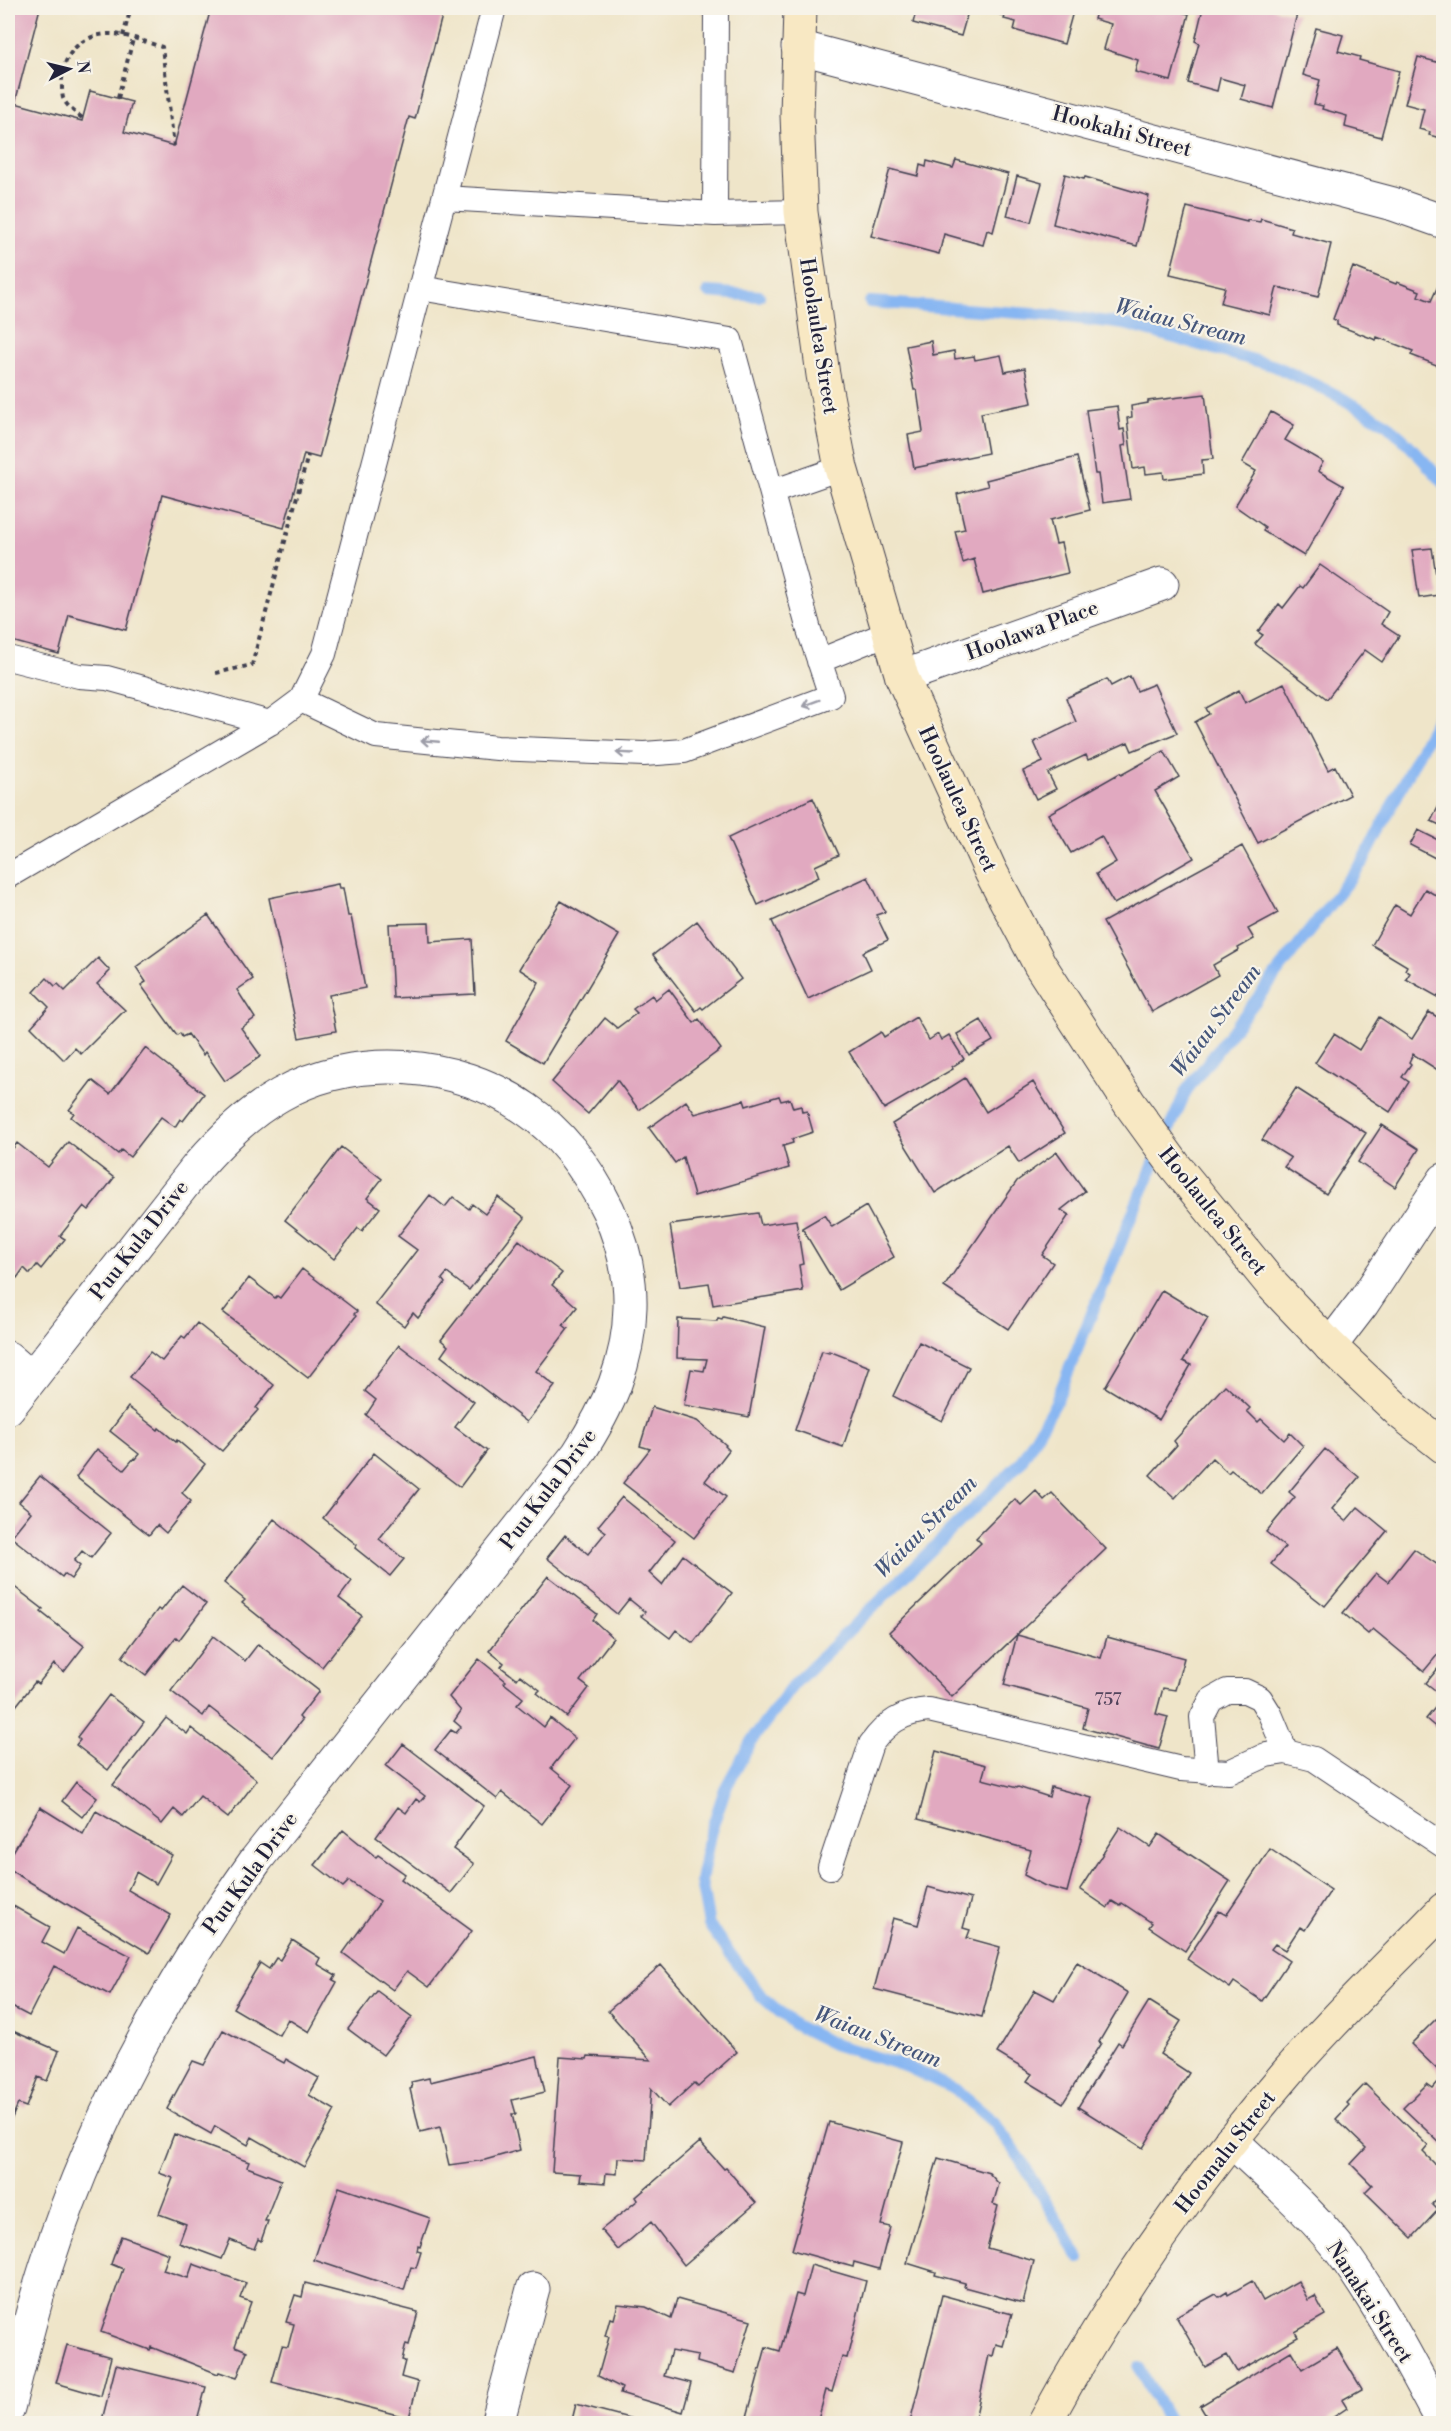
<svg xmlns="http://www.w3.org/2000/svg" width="1451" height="2431" viewBox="0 0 1451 2431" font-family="'Libre Bodoni',serif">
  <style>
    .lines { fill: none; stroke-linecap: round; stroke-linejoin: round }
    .stream { stroke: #87b6f2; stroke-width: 12 }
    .building { fill: #e1a9c0 }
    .lane-casing { stroke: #413f50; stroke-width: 26 }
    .street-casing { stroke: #413f50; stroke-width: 35 }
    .secondary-casing { stroke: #413f50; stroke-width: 35 }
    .path { stroke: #413f50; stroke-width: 4; stroke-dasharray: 4.5 4.5; stroke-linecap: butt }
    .lane { stroke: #fff; stroke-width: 24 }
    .street { stroke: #fff; stroke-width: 33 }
    .secondary { stroke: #f8e8c3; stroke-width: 33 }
    .oneway { stroke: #9c9ca7 }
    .labels { text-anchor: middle; stroke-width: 4.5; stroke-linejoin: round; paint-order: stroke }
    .number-label { font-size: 18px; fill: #52445c }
    .street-label { font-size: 21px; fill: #22223b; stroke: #f7f3e8 }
    .water-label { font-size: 22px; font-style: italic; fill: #45567b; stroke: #f7f3e8 }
  </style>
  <rect width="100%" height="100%" fill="#f7f3e8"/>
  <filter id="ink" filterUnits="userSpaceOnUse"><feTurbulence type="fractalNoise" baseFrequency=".0167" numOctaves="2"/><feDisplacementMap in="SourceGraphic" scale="12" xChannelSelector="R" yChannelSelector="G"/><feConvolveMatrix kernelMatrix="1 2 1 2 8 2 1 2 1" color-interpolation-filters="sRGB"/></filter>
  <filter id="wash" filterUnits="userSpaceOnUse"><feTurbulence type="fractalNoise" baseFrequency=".008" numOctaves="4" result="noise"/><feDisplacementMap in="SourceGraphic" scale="24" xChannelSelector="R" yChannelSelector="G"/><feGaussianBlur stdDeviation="1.35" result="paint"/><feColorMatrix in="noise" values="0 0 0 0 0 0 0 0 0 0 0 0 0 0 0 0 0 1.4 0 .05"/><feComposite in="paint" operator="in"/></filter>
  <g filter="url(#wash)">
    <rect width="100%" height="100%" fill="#efe5c9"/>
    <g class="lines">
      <path class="stream" d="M708,292l51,4
        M870,302l190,14 65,8 150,42 63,30 49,28 22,21 35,38
        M1079,2258l-60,-101 -25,-35 -38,-32 -48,-23 -75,-23 -38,-19 -33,-28 -53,-72 -8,-44 9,-47 15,-45 27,-49 42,-56 226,-221 35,-59 81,-199 50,-114 178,-231 80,-156
        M1139,2368l31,56"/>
    </g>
    <g id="blocks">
      <path class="building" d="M8,8h32l-25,95 67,18 8,-30 42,11 -8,30 50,14 37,-138h233l-29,111 -6,-2 -90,341 -15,-4 -20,74 -122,-33 -36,135 -57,-15 -10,39 -51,-14z
        M917,8h52l-8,28 -48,-13z
        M987,8h87l-10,36 -50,-14 2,-8 -12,-3 1,-3 -19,-5z
        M1097,8h68l24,6 -18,67 -36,-9 3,-12 -34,-11 7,-25 -17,-5z
        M1203,8h68l26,6 -24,94 -32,-9 4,-14 -25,-7 -3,13 -29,-8 11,-40 -4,-2z
        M1316,28l27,7 -5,16 22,6 -1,3 40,11 -18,66 -36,-10 2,-11 -25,-7 1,-3 -9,-2 6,-24 -17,-5z
        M1418,57l26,7v75l-15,-4 1,-3 -11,-3 5,-20 -19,-5z
        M956,160l52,14 -15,58 -6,-2 -4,15 -39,-11 -5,20 -68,-18 19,-67 28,7 2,-11 6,2 1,-6 26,7z
        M1065,174l19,5 1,-2 64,19 -12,50 -84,-22z
        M1017,176l25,7 -11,39 -24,-6z
        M1187,207l60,15v-2l13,2 1,-3 31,9 -1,5 40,11 -13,53 -41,-10 -7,28 -49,-12 4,-16 -55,-13z
        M1353,267l43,17 1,-2 23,9 -2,5 13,5 13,-28v95l-33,-13 2,-4 -36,-14 -1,3 -39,-15v-4l-4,-2z
        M931,341l2,14 21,-4 1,8 19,-3 1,4 26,-5 4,17 20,-4 7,35 -51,10 7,40 -74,15 -6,-33 15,-3 -6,-42h-3l-8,-44z
        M1205,394l8,65 -11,1 1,14 -39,5 -1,-7 -17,2 -1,-7 -12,2 -6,-51 5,-1 -1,-11 17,-3v-2z
        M1117,406l3,24 4,-1 2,16 -4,1 8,53 -28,4 -4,-29h-3l-9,-64z
        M1271,412l23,13 -9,15 38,22 -5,9 26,15 -40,70 -41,-25 2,-4 -30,-21 21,-35 -14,-8z
        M1077,457l13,53 -40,10 6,24 5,-1 7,30 -85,21 -9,-35 -11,4 -8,-32 10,-2 -8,-35 31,-8 -2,-6z
        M1432,548l7,47 -20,3 -7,-48z
        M1320,565l68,47 -7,12 18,12 -17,26 -17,-12 -38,49 -72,-55 8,-9 -5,-3 21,-28 4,4 17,-22 3,2z
        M1130,676l7,15 17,-7 23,49 -45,18 -4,-9 -40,18 -2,-5 -38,18 8,16 -20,10 -13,-28 20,-9 -9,-20 42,-20 -10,-24 41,-19 4,7z
        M1284,683l44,87 7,-4 15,29 -92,48 -63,-121 14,-8 -3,-6 33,-18 6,13z
        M1164,751l15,26 -24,14 39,67 -80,46 -18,-30 20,-12 -15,-26 -30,17 -23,-39 72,-41 1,2z
        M1444,796v31l-13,-6z
        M813,798l26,57 -24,11 4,11 -61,28 -30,-67z
        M1418,830l26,13 -3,18 -31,-16z
        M1242,846l36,67 -30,16 6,10 -16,9 1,2 -26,15 5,10 -66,37 -49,-90z
        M868,877l17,35 -9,3 12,25 -25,12 8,17 -63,30 -36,-78z
        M338,884l1,4h4l5,28h3l14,72 -36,7 7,36 -37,7 -30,-140z
        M1425,889l19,11v87l-6,10 -32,-18 4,-6 -5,-3 2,-4 -35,-21 23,-40 15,9z
        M561,901l58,34 -76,128 -37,-22 33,-59 -20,-13z
        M208,915l45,64 -16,11 18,28 -14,10 20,28 -36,25 -20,-29 -2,3 -15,-21 -6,3 -2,-4 -3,2 -36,-50 5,-3 -10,-15z
        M697,921l44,58 -38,30 -2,-2 -5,4 -43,-56z
        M429,923l1,19 42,-3 3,55 -82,4 -4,-74z
        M98,958l12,13 -13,13 28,26 -44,44 -6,-6 -11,12 -33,-33 18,-20 -15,-15 13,-14 8,8 3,-2 7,7z
        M669,989l25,34 5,-4 22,30 -82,61 -22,-30 -29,34 -36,-32 53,-64 12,10 20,-15 -4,-4 19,-14 3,5z
        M1429,1012l15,9v53l-31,-20 -4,8 2,2 -9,13 7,5 -19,30 -75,-49 19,-29 25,16 20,-33 33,22z
        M916,1017l13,23 9,-6 3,6 8,-5 15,24 -12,8 1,2 -69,40 -35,-57 32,-20 3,5z
        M981,1020l12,21 -24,14 -12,-21z
        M145,1048l59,46 -21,27 -3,-2 -5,8 -14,-10 -31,40 -9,-7 -3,4 -47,-37 3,-4 -5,-3 23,-30 18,14z
        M965,1078l21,34 47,-30 32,51 -46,30 -11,-17 -73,47 -43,-69z
        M1296,1088l70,45 -40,61 -42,-27 7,-9 -29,-18z
        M779,1096l2,5 9,-2 3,9 8,-2 1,6 5,-1 6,21 -21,7 1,4 -10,3 6,22 -95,28 -11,-39 -8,6 -26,-35 37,-27 9,13 49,-14 2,6z
        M1382,1125l37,24 -24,38 -37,-25z
        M68,1142l46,36 -25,32 -5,-4 -24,30 5,3 -24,30 -4,-4 -7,9 -6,-6 -7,10 -9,-8v-78l2,-3 -2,-2v-32l9,-12 31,24z
        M341,1147l41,32 -15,19 13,10 -18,23 -4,-3 -24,31 -49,-39z
        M1057,1152l28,39 -24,19 8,5 -27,40 11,8 -45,66 -64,-42 73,-106z
        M430,1195l15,12 8,-10 16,12 3,-5 13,10 13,-17 27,21 -56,72 -22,-17 -5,6 3,4 -27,35 -5,-5 -9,13 -29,-22 42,-54 -19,-14z
        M866,1206l28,51 -55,33 -37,-62 22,-13 8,12z
        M758,1213l3,12 35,-5 7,44 -4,1 4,26 -90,14 -4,-22 -29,4 -10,-62z
        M519,1240l43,33 -10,12 25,22 -14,18 5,4 -32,42 19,15 -28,36 -86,-66 7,-10 -7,-6z
        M302,1269l55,42 -3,3 2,2 -48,62 -85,-66 26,-34 26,20 2,-2 3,2z
        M1162,1290l46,28 -25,43 8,4 -32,55 -54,-33z
        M723,1317l42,10 -16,90 -65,-12 7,-36 13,2 3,-12 -30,-1 1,-39 39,2 1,-3 4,1z
        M197,1323l77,62 -18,23 2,2 -36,41 -92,-74 20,-25 12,9 20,-25 3,2z
        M919,1342l50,25 -27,54 -49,-25z
        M399,1345l75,57 -19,25 32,24 -27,36 -94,-72 10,-15 -11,-9z
        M822,1351l7,2v-2l41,16 -27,80 -48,-17z
        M1225,1385l25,23 -3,3 11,11 3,-3 23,21 6,-7 13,13 -41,48 -31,-24 -3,3 -16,-15 -37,40 -25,-23 27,-30 -3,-4z
        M128,1407l30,23 1,-2 17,14 1,-2 28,24 -23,29 9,8 -25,32 -9,-8 -8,10 -73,-58 21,-28 27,21 10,-12 1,1 4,-5 -29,-23z
        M652,1407l45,14 29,24 -1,1 4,4 -24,31 21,16 -32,41 -71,-55 27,-34 -10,-3z
        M1325,1449l34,28 -27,32 14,12 12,-14 29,24 -62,75 -54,-42 14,-17 -19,-15 29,-35 -6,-5z
        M374,1453l45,36 -40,50 25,20 -14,17 -35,-28 2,-3 -34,-27z
        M40,1476l71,57 -20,25 -9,-7 -8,10 6,5 -9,13 -7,-5 -2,3 -51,-40 20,-25 -12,-10z
        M1036,1491l8,9 8,-7 54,56 -154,148 -63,-65 92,-89 -5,-5 39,-39 6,6z
        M622,1497l53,43 -26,33 13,12 21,-30 49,38 -39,50 -17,-13 -6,8 -29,-22 4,-4 -16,-13 -12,15 -70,-56 18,-23 23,19 18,-22 -8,-6z
        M274,1519l78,62 -13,17 23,18 -40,51 -80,-64 3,-3 -21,-17z
        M1414,1549l30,20v78l-20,24 -51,-42 -5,5 -25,-21 33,-40 12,9z
        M548,1576l49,38 -4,6 20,18 -33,43 9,7 -22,29 -30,-24 3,-3 -20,-15 -3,4 -16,-12 3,-4 -15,-12z
        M8,1582l35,27 -2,3 43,34 -20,26 -10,-8 -16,20 -3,-2 -27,34z
        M182,1585l24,19 -27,36 -3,-3 -30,38 -24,-18 36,-48 3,2z
        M1017,1635l84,23 6,-21 77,21 -9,32 -12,-2 -7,26 12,3 -9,32 -76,-21 5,-20 -84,-23z
        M213,1636l32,25 13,-17 61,47 -20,26 3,3 -29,37 -64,-50 -6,9 -32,-25z
        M479,1659l27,22 -2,2 19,15 -6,7 27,22 6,-9 25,20 -24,30 21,17 -30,39 -40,-32 -5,7 -62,-49 16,-20 5,3 5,-6 -7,-6 7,-10 -12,-14z
        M1444,1661v36l-18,-14z
        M109,1695l35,27 -36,48 -32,-25 4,-5 -3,-3z
        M1438,1704l6,5v15l-5,6 -13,-11z
        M166,1718l21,16 4,-6 66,52 -29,38 -28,-22 -17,21 -9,-8 -12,15 -49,-39z
        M403,1744l81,62 -31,43 21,15 -23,29 -75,-56 22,-30 8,6 10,-14 4,3 5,-6 -39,-30z
        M936,1751l50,14 -4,14 35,9 1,-1 31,10 2,-10 41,11 -25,94 -22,-6 -21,-11 7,-25 -113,-31z
        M76,1782l21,16 -15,19 -20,-16z
        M40,1807l43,27 13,-23 76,44 -16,29 -20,-12 -8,18 43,25 -22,38 -141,-84v-9z
        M1120,1827l30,20 9,-13 71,47 -45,70 -36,-24 3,-4 -30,-20 -2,3 -8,-5 -4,7 -28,-19z
        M343,1830l33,27 2,-2 27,19 -4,5 71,52 -43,56 -22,-16 -14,19 -50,-37 37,-51 -31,-21 -6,6 -28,-22z
        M1270,1849l61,41 -26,40 -5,-3 -15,23 -10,-6 -4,5 18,12 -27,40 -28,-19 -4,6 -43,-29 32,-48 7,4z
        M928,1887l43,12 -8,29 7,2 -3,8 33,9 -18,70 -108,-28 19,-71 25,7z
        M8,1903l42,24 -8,15 22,12 13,-26 54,28 -21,39 -56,-29 -25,50 -21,-11z
        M292,1940l28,18 -3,6 19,11 -3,5 4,2 -28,50 -21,-13 -9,16 -46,-27 27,-45 9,6 7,-11 4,2z
        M1077,1962l51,31 -29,49 2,1 -38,60 -36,-22 5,-7 -35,-21 38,-63 19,10z
        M661,1965l76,87 -39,35 -4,-4 -26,24 -17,-19 -5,72 -28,-2 -1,16 -11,-1 -1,10 -25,-2 1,-7 -29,-2 8,-115 27,2 1,-3 63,4 -43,-49z
        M377,1991l35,26 -29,38 -35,-26z
        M1149,2001l32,20 -21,33 29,19 -46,75 -65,-41 40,-65 4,3z
        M1436,2019l8,7v50l-33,-32z
        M8,2029l51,22 -12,30 -9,-4 -12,30 -8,-3 -9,21z
        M223,2030l61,33 2,-4 33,19 -10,17 26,15 -31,57 -52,-30 -4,8 -33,-19 -4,8 -44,-25 26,-48 11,4z
        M537,2056l8,36 -33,8 4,14h-4l8,36 -35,10 -36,5 -9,-38 -20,5 -10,-43 2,-1 -1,-6 18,-4 1,4z
        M1439,2081l2,3 3,-2v65l-41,-39 24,-24 6,4z
        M1365,2084l63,62 -5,6 21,21v18l-12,13 6,6 -26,28 -47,-46 7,-7 -21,-21 15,-16 -30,-29 13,-14 -2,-2z
        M829,2122l74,20 -22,83 9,2 -11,42 -25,-7 -1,5 -61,-17z
        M174,2134l75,28 -2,5 34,13 -16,41h3l-7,20 -3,-2 -4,10 -24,-9 -8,19 -43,-16 7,-19 -27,-10 14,-36 -14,-5z
        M700,2142l24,27 2,-1 30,35 -72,62 -33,-43 -33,28 -17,-20 37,-30 -2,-3z
        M938,2158l51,15 10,11 -6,20 5,2 -11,42 47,13 -11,42 -59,-16 1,-4 -30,-8 1,-3 -29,-9z
        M339,2187l91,31 -10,29 -2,-1 -1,5 4,1 -5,16 -5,-1 -7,23 -90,-30z
        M121,2236l48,18 -6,16 25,8 5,-14 53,19 -6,15 11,4 -16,44 12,5 -10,27 -18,-6 -1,2 -67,-27 -1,3 -49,-18 22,-63 -12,-5z
        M811,2265l55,16 -19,77 -5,-1 -10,35 -6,-2 -9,34h-16l-22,-7 -2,5 -7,-2 -1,3 -22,-6 19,-70 14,4 16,-57 7,2z
        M1252,2281l11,20 35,-20 10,19 7,-4 10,19 -30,17 3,5 -61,35 -10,-17 -22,12 -29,-51 40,-22 3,3 8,-5 1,3z
        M305,2283l113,29 -9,33 -3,-1 -4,16 3,1 -4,16 17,5 -9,36 -137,-36 10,-36 6,1 6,-23 -8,-2 9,-27 7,2z
        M942,2295l70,19 -9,32 -7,-2 -3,12 -4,-1 -15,69 -64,-2z
        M677,2299l74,21 -16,53 -38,-11 1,-6 -27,-5 -7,25 27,7 -8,29 -63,-19 2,-5 -24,-12 11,-39 -4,-1 5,-18 4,1 4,-15 28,3 25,12z
        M67,2345l44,12 -10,39 -45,-13z
        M1337,2348l25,41 -20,11 5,8 -24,16h-35l-3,-4 -6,4h-68l-11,-18 91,-55 11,18z
        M116,2365l90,22 -10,37h-95z
        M576,2404l72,19v1h-77z"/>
    </g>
  </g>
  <g filter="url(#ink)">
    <use href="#blocks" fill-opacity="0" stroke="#413f50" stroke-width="1.5"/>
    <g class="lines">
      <g class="lane-casing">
        <path id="lane" d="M444,198l271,16 86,-2
          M715,214l1,-206
          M772,492l69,-24
          M8,658l71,18 28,2 163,45
          M819,661l69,-28
          M301,700l75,36 121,12 147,6 40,-3 147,-55 -22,-66 -79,-290 -310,-52
          M8,876l262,-153 31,-23 23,-46 170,-646
          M1207,1772l-5,-55 9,-17 16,-9h18l15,7 10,16 16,38
          M830,1867l41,-123c15,-21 32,-32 58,-34l252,59 48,3 37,-17 20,-3 28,7 130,87"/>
      </g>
      <g class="street-casing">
        <path id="street" d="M798,47l595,157 51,18
          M902,677l260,-93
          M1330,1346l33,-43 81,-123
          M8,1358l23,20
          M8,1408l190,-242c25,-28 50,-53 82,-71 75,-43 176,-35 246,14 37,25 63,62 82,101 14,31 23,63 22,97 -1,56 -22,101 -52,147l-322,406c-89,125 -163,260 -210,407 -15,46 -26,94 -38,141
          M1231,2140c39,37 83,74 115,118 37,52 67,110 97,166
          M497,2424l36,-135"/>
      </g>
      <g class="secondary-casing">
        <path id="secondary" d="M800,8l-3,107 4,97 22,163 18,93 61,209 89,195 49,93 90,139 45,62 98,120 57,60 72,68 42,33
          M1044,2424c68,-125 150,-243 243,-351 49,-57 104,-109 157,-164"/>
      </g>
      <path class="path" d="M123,36l8,-28
        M118,98l15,-59
        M82,118c-7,-6 -15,-11 -19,-20 -1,-4 -1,-10 -1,-14 -1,-28 17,-48 45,-50 17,-1 38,8 55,13l12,99
        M216,673l36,-8 56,-210"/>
      <use href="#lane" class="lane"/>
      <use href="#street" class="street"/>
      <use href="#secondary" class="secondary"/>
    </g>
    <defs><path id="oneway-shaft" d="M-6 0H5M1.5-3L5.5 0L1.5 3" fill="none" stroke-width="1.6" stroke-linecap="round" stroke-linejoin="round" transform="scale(1.5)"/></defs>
    <g class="oneway">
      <use href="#oneway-shaft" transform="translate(811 703) rotate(160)"/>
      <use href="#oneway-shaft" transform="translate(430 741) rotate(-175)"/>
      <use href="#oneway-shaft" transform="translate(625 753) rotate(-177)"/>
    </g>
  </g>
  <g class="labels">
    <g class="number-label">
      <text x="1108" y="1705">757</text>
    </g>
    <g class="street-label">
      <text transform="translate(1122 131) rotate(15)" y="7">Hookahi Street</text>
      <text transform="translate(819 336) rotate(81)" y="7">Hoolaulea Street</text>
      <text transform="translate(1032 630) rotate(-20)" y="7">Hoolawa Place</text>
      <text transform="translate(958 799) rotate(65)" y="7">Hoolaulea Street</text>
      <text transform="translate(1213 1211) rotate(51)" y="7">Hoolaulea Street</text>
      <text transform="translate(139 1240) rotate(-52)" y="7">Puu Kula Drive</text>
      <text transform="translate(548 1489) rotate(-53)" y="7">Puu Kula Drive</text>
      <text transform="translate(250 1873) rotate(-54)" y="7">Puu Kula Drive</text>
      <text transform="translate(1225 2152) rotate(-52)" y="7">Hoomalu Street</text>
      <text transform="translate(1370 2302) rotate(57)" y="7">Nanakai Street</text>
    </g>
    <g class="water-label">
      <text transform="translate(1181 321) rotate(14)" y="8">Waiau Stream</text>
      <text transform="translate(1215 1020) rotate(-53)" y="8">Waiau Stream</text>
      <text transform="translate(925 1526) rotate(-45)" y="8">Waiau Stream</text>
      <text transform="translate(878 2036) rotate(21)" y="8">Waiau Stream</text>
    </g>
  </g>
  <rect width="1451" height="2431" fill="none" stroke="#f7f3e8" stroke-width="30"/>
  <g transform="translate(69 69) rotate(83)" stroke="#f7f3e8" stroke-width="4.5" paint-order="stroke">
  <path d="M0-4.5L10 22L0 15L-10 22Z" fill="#22223b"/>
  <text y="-9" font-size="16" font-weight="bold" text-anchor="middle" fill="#22223b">N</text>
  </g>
</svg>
